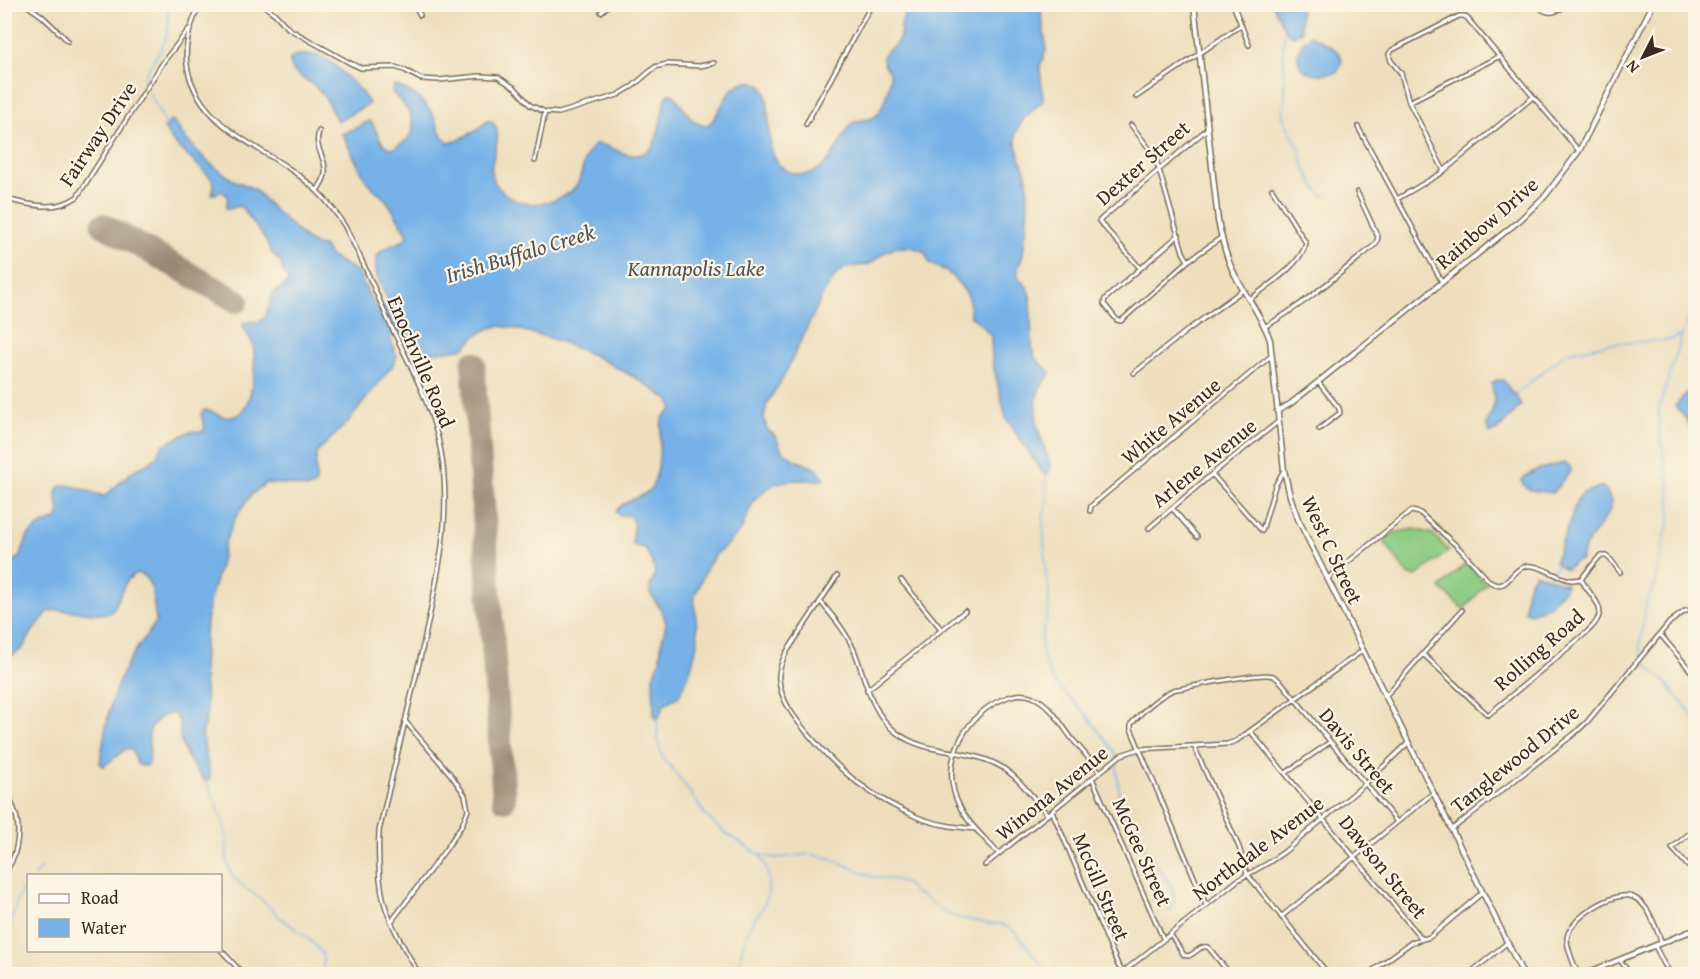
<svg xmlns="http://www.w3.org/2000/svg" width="1700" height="979" viewBox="0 0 1700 979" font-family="'Gentium Book Plus',serif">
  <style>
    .green { fill: #8dcc83; stroke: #647b50; stroke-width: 1.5 }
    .water { fill: #76b2e8; stroke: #586e83; stroke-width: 1.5 }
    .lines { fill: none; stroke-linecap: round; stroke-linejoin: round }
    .stream { stroke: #76b2e8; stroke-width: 1.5 }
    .runway { stroke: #94846e; stroke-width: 24 }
    .street-casing { stroke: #7a6956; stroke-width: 6 }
    .secondary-casing { stroke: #7a6956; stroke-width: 7 }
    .street { stroke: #fff; stroke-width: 3 }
    .secondary { stroke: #fff; stroke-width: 4 }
    .labels { text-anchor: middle; stroke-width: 4.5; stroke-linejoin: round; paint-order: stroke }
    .street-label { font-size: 21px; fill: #3b2a1e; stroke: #fcf5e5 }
    .water-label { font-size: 22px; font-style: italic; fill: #4d535b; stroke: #fcf5e5 }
  </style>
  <rect width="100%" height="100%" fill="#fcf5e5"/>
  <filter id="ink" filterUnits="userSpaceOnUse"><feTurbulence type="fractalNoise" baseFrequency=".0167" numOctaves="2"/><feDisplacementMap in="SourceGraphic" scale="12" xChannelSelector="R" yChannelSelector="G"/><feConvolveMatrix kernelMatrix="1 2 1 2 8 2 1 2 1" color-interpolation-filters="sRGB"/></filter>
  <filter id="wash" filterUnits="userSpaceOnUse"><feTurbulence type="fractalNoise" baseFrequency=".008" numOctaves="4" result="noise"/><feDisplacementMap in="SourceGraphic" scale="24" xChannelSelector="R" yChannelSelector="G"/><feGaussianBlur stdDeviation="1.35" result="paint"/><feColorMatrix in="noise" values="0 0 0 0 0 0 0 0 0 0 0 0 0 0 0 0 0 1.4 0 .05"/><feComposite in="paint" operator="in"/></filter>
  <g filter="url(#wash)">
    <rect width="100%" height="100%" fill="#eedebd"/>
    <path class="green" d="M1415,529l18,5 16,17 -33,25 -8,-1 -25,-35 13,-8z
      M1466,563l20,21 -21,24h-3l-22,-20z"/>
    <path class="water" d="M915,4l125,1 6,40v5l-6,16 3,34c-9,11 -21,16 -26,31 -5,17 8,32 10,49 2,24 0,49 -4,73 -1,7 -7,15 -5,22 1,6 10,10 12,18l2,54 3,11 15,14c-2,9 -10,12 -12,21 -7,24 4,49 12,71v6l-4,5 -5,-4 -35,-53 -14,-58 -1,-24 -11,-13 -10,-7 -1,-19 -9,-12 -13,-14 -17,-7 -5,-12 -13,-5h-15l-12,5 -15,12 -24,4 -9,6 -13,18 -41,86 -16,25 -3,14 1,6 2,6 9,8 5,12 12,10 22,9 8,7 1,2 -2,3h-5c-23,-1 -46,-2 -61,20l-2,-1 -13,31 -13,14 -12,10 -9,13 -13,30 4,43 -7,28 -12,28 -15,8 -5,13 -3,2 -2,-5 -1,-37 7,-17 1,-16 5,-20 -3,-11 -13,-20v-6l5,-13 -1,-7 -9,-19 -12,-3c-3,-11 6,-21 -5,-30h-9l-3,-3c6,-13 27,-12 35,-24 11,-17 7,-48 11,-67l2,-5 8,-6v-4l-2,-5 -34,-23 -43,-23 -37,-15 -42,-12 -14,-2 -10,2 -13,7 -12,12 -4,2 -33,4 -17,-2 -9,-19c-4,0 -10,3 -12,6l7,19 -5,9 -45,57 -29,28 -2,7v24l-2,4c-12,5 -21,-3 -32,-2 -6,0 -10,0 -16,-1l-15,12 -17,25 -10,25 -3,17 -11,37 -4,22 -3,47 4,44 -5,23 8,42 -3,5c-8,-5 -24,-30 -26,-40 -3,-11 2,-19 -7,-28 -6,0 -9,0 -14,4 -20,14 -6,28 -12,46l-3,2 -7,-1 -6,-15 -2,-2 -4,1 -22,17h-1l-3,-3c5,-35 10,-68 27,-99 8,-14 18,-26 27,-39l2,-4 -4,-32 -7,-13 -8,-3c-18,8 -15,31 -29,41l-50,-4 -10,2 -16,20 -10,17 -17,11 -1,-133 8,10 -4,20 6,4 6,-5 8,-20 13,-11 14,-5 4,-4c2,-8 -4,-18 -3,-24 5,-17 38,4 49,4l29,-26 14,-6 7,-5 8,-14 24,-12 7,-2 8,1 3,-4 -4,-14 3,-4c10,0 18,9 27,7 23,-2 27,-59 21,-75 -2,-6 -7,-10 -9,-16l1,-3 16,-2 5,-3 8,-25 10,-6 5,-7 -1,-3 -4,-5 -2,-10 -8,-7 -9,-18 -22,-29 -3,-2 -10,3h-3l2,-13 -7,-5 -6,3h-3l2,-8 -1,-6 -40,-38 -9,-14 8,-8 14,19 21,22 26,19 21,9 19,20 36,33 15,5 6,9 28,16 17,35 4,2 8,-4 2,-3c-7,-14 -20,-35 -9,-50 3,-4 9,-5 13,-7 7,-3 12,-4 15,-11l-21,-33 -20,-19 -25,-48 28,-13c10,10 6,23 23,28l14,-9 6,-8c1,-20 -9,-27 -21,-40l2,-6c17,3 33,17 41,33 4,9 6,19 14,24 8,-1 33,-15 38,-22h5c14,17 -4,36 0,54 1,8 7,14 13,19 18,15 46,11 65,-2 17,-12 8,-35 26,-48 13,0 22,10 35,11 34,3 26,-41 37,-61l6,1c9,11 17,30 33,31 15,-11 17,-40 39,-44 45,-6 -2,84 52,92 10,1 18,-2 25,-8 13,-12 19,-29 28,-42 8,-5 20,-3 26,-9 6,-6 14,-32 13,-40 -1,-7 -8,-10 -7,-17 1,-9 8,-8 12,-13 12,-14 -2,-26 20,-41z
      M1273,5h28l-1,14 1,13 -9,4 -7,-6z
      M1311,35c12,8 42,17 26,37 -10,3 -27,3 -36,-4 -6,-15 -3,-23 10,-33z
      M298,55c7,0 17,-1 24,2 10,4 44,37 47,47l-31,17c-9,-11 -9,-21 -20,-32 -10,-10 -28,-13 -28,-29l2,-3z
      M1496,380h7l10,14h3v3l5,8c-9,9 -18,23 -30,28 -10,-9 1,-18 3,-28 1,-7 -2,-14 -2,-21z
      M1691,391l4,4v39l-11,-18 -9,-10 13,-14z
      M1564,463l6,3 1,5 -19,22 -22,-3 -7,-6 -1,-4c9,-11 29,-14 42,-17z
      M1599,487h4c5,4 9,15 8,22l-27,39 -3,12 -6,2 -9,7 -9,-5 -2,-4 14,-36 8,-24 7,-7z
      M1535,573l31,11 -2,7 -6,4 -7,10 -20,8 -6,-2c0,-14 1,-27 10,-38z"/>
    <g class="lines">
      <path class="stream" d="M1287,31l-3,6 -1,11 2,46 -2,23 18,35 2,12 4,9 11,18 7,6
        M144,81c2,-14 12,-22 18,-34 7,-13 7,-28 5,-43
        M149,92l18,35
        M1696,301l-10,22 -27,85v20l11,62v29l-6,21 -9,44 -9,19 -6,42 1,8 6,12 19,18 30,36
        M1516,394l51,-42 41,-8 62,-4 12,-5
        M1046,474l1,25 -4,22 3,56 3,14 -1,20 -7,27 1,13 5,17 6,13 33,33 29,38 5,48 4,12 12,23 37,54 1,10 -4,12
        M1548,578l9,-13
        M657,717l1,23 5,20 7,6 12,15 25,36 18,16 35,22 15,3 35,-4 20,4 43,19 23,3 12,5 5,7 11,5 21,16 10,4 34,7h12l8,4 8,6 32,40
        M207,782l16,39 3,13 1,28 5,14 12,11 18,13 20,19 26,19 8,8 7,9v19
        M34,876l8,-9
        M4,943l15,-48 9,-14
        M739,974c0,-15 4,-35 12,-49 3,-7 10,-13 13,-20 7,-15 6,-36 -4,-49"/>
      <path class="runway" d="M103,225l134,76
        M473,363l31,437"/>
    </g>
  </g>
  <g filter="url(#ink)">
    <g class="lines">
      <g class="street-casing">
        <path id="street" d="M25,4l17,12 26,25
          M200,4c-12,26 -19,49 -9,77 18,49 71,66 110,96 17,13 32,30 43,48 17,31 31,65 45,97 20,41 44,85 52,130 12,70 -6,138 -21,207 -14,57 -27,115 -41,172 -1,24 -1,48 5,71 7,25 22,49 35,72
          M262,4l13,10 14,15 61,34 11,5 34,-1 9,3 17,9 18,1 41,-4 18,1 17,11 15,17 15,7 14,1 59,-18 15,-9 22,-19 12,-3 33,2 14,-3
          M414,4l6,11
          M1233,4l16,41
          M1536,4c11,12 20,10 31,0
          M601,12l9,-8
          M1136,97l105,-72
          M1409,102l91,-46
          M806,124l66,-120
          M1131,125l24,31 28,96 5,9
          M1358,127l84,155
          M535,161l10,-49
          M1444,171l-35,-69 -8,-29 -10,-12 -2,-7 3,-4 67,-34h5l3,2 112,133
          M317,191c3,-6 8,-11 8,-18 2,-15 -12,-24 -6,-42
          M4,199c27,5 49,14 73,-2l87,-136 25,-32
          M1397,199l43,-25 93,-77
          M1179,235l-74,64 -1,5 13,16 4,1 67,-60 34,-24
          M1140,268l-41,-47 108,-92
          M1250,299c16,-12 52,-35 56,-56l-34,-54
          M1266,326c39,-22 74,-53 110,-82l2,-7 -21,-45
          M1134,373l55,-44 54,-39
          M1318,382l21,26 1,5 -21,16
          M1212,474l50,57 13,-45 9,-16
          M1172,508l25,29
          M1090,511l1,-5 180,-150
          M1149,528l63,-54 66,-52
          M837,576l-51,77c-4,8 -8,17 -7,26 1,21 17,41 30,56 32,38 62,62 108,82 19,8 39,10 59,12
          M1327,579l84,-68 9,2 39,35 31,34c18,11 20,-13 36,-16 15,-2 30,12 45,14 4,0 7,-1 10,-1
          M1581,579l19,-23h6l5,4 9,12
          M901,580l41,50
          M820,601c13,16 26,30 34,49 12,29 16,63 43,83 29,22 67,15 99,31 21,10 37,34 52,51
          M1660,634l36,43
          M1423,654l65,61 99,-83c26,-24 6,-30 -6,-53
          M867,690l98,-79
          M1385,696l6,-6 71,-80
          M1251,732l171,207
          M1194,746l45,101 8,27 81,100
          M1286,773l44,-31
          M1092,778l71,160
          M4,788c5,10 11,20 13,31 3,17 -1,41 -13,54
          M1052,811l66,154 6,9
          M1696,828l-24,20 24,27
          M1451,830l123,-96 13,-12 83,-100 15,-11 11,-2
          M999,854c-17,-19 -38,-36 -45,-62 -10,-37 14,-78 49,-93 10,-4 19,-7 30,-2 19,8 28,28 40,43 9,10 18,21 26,31
          M985,865l136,-110 18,-6 88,-5 9,-3 126,-90
          M1206,905l-75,-176v-5c11,-12 26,-27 42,-34 16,-3 89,-19 100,-14 3,1 5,4 8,6l116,140
          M1281,917l152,-124
          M391,922l55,-73 16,-24 6,-15 -3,-15 -14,-20 -46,-54
          M1170,934l14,21 4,1c8,-2 11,-11 20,-9l22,27
          M1655,946l9,18 7,10
          M220,949l23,25
          M1620,960l10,14
          M1123,972l115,-92 30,-17 16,-11 81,-68 43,-41
          M1368,974l44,-32 18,-5 53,-45
          M1469,974l39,-32
          M1578,974c-4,-10 -11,-24 -11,-35 0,-20 49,-50 66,-42 17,8 22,30 29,46"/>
      </g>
      <g class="secondary-casing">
        <path id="secondary" d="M1194,4l24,217c4,18 8,37 17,54 11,22 27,41 35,65l14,130 6,26 8,23 225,455
          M1277,411l13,-7 28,-22 202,-162 26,-25 33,-44 74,-147
          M1584,974l112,-45"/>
      </g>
      <use href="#street" class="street"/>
      <use href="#secondary" class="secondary"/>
    </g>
  </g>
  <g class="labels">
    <g class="street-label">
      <text transform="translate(98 134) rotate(-56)" y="7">Fairway Drive</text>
      <text transform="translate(1143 163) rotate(-41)" y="7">Dexter Street</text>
      <text transform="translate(1487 223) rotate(-41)" y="7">Rainbow Drive</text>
      <text transform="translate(421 362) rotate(67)" y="7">Enochville Road</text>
      <text transform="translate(1171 421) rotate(-40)" y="7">White Avenue</text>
      <text transform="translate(1204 463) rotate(-39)" y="7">Arlene Avenue</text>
      <text transform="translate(1332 550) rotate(65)" y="7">West C Street</text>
      <text transform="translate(1539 650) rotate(-41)" y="7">Rolling Road</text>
      <text transform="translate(1357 751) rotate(50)" y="7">Davis Street</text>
      <text transform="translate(1515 759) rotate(-39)" y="7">Tanglewood Drive</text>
      <text transform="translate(1052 793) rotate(-39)" y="7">Winona Avenue</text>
      <text transform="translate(1258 848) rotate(-37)" y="7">Northdale Avenue</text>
      <text transform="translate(1142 852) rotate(66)" y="7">McGee Street</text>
      <text transform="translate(1383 867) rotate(51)" y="7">Dawson Street</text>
      <text transform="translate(1101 887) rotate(67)" y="7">McGill Street</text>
    </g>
    <g class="water-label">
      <text transform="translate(520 253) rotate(-17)" y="8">Irish Buffalo Creek</text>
      <text x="696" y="276">Kannapolis Lake</text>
    </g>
  </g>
  <rect width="1700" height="979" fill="none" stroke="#fcf5e5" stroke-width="24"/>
  <rect x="27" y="874" width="195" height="78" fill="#fcf5e5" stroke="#afa495" stroke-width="1.5"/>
  <rect x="39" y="894" width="30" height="9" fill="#ffffff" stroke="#afa495" stroke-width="1.5"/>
  <text x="81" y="904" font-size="18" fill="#3b2a1e">Road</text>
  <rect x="39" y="919" width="30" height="18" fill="#76b2e8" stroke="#afa495" stroke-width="1.5"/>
  <text x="81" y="934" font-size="18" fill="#3b2a1e">Water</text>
  <g transform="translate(1643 57) rotate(228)" stroke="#fcf5e5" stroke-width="4.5" paint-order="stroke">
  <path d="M0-4.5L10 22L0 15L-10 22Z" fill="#3b2a1e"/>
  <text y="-9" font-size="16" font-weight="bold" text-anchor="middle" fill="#3b2a1e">N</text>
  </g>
</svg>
